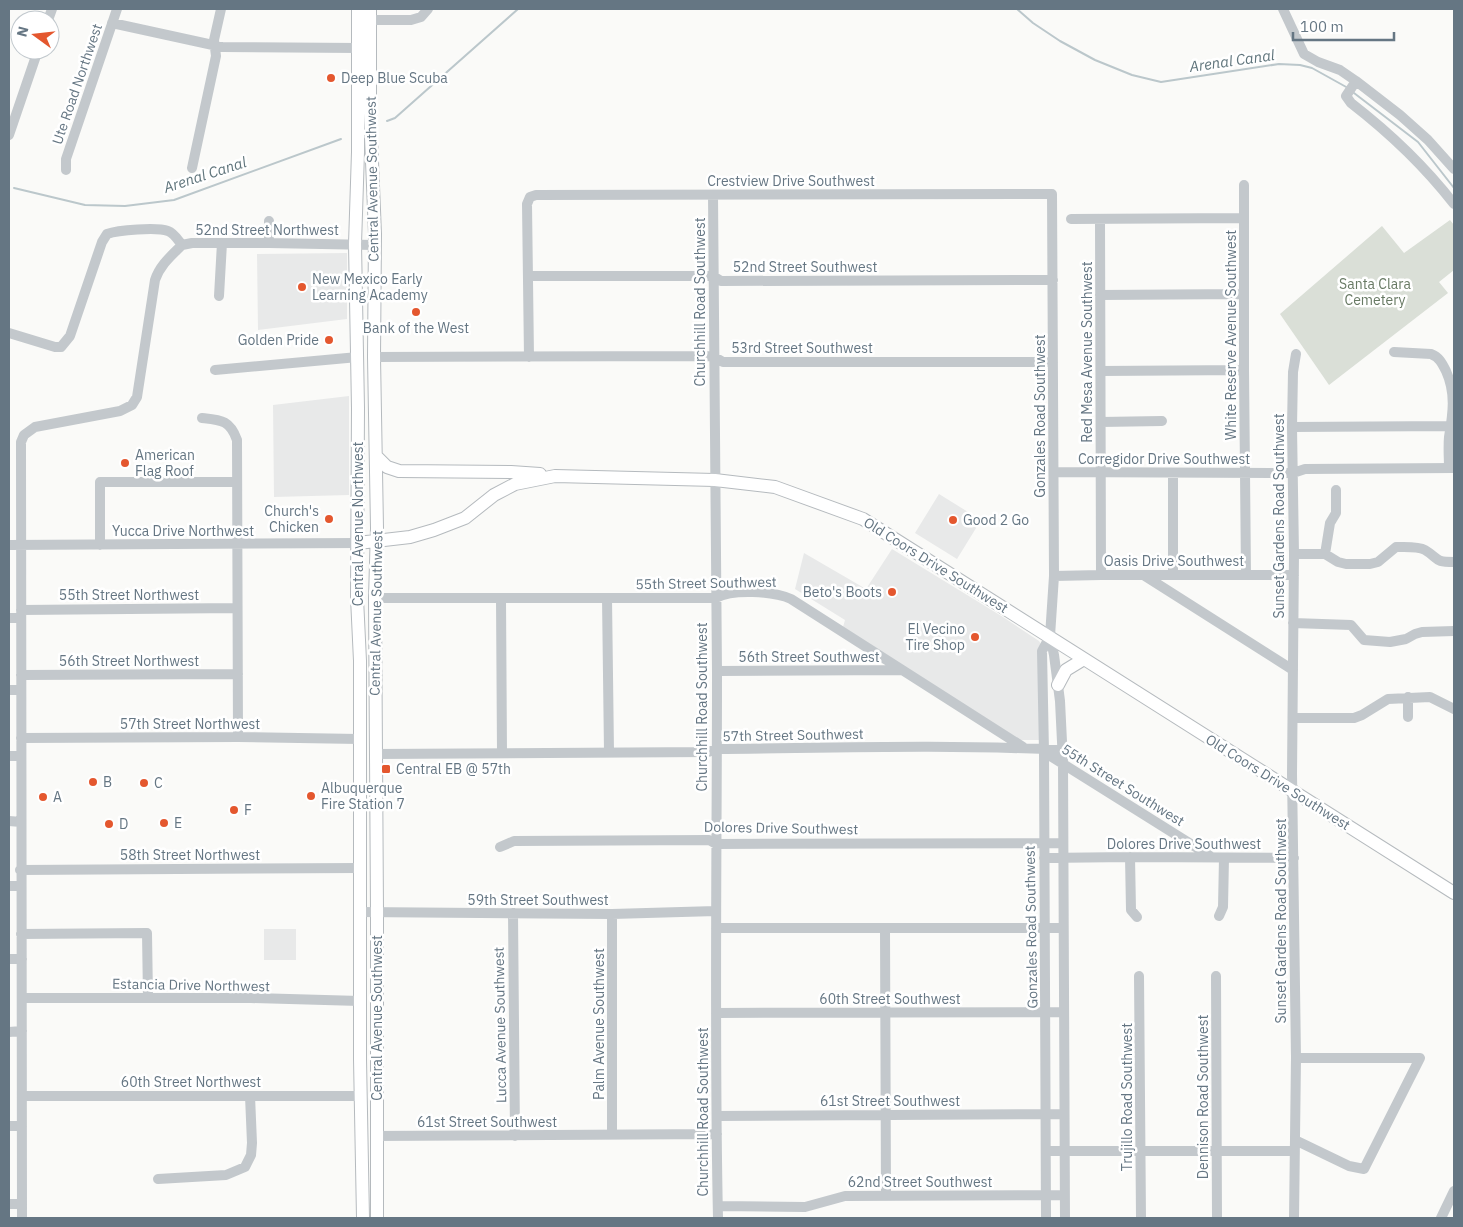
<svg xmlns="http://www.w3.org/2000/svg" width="1463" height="1227" viewBox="0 0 1463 1227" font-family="'IBM Plex Sans',sans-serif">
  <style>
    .built { fill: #e8e9e9 }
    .green { fill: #dadfd7 }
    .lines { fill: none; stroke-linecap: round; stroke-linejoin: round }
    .stream { stroke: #bbc7cb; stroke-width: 2 }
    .major-casing { stroke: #b5babe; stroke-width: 14 }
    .minor { stroke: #c3c8cc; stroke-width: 10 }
    .major { stroke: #fff; stroke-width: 12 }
    .poi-dot { fill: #e4572e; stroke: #fff; stroke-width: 2 }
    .labels { text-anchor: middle; stroke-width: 5; stroke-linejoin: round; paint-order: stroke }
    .poi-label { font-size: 14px; fill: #657683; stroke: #fff; text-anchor: start }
    .street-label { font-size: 14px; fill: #657683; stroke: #fff }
    .park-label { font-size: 14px; fill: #687a64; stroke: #fff }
    .water-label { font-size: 15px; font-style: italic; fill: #60757c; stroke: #fff }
  </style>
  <rect width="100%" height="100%" fill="#fafaf8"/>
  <path class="built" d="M347,253v66l-89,11 -1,-76z
    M349,396v99l-75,2 -1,-92z
    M939,494l42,26 -24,39 -42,-26z
    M892,549l111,68 36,24 2,3 -2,96h-19l-177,-113 2,-7 -50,-31 9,-36 62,36z
    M264,929h32v31h-32z"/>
  <path class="green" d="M1450,220l4,5v45l-15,12 9,11 -119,92 -49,-71 102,-88 22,27z"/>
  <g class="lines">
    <path class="stream" d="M1017,9l16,14 27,18 35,19 37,15 29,7 118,-18 21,1 12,3 36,20
      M1354,93l64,49 36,46
      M387,121l8,-3 123,-109
      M14,188l71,17 40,1 49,-6 167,-61"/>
    <g class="major-casing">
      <path id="major" d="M358,9v143l-3,92 3,164 -1,190 3,63v398l3,159
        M370,9v104l5,121 -1,123 3,171 -2,70 2,314v306
        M376,456l11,11 12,4 112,1 29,2
        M358,543l52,-6 24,-7 31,-12 29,-23 21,-11 40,-8 160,4 60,7 88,32 591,374
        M1058,685l8,-15 18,-11"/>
    </g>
    <path class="minor" d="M1283,9l21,45 14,8 22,8 16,11 44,34 28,25 26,29
      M48,20l4,-11
      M370,20h41l10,-3 7,-8
      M112,23l110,24 136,1
      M1356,81l-10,15 5,7c40,31 72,61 103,101
      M9,135l29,-85
      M192,168l24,-112 -2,-16 7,-31
      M66,170v-11l51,-150
      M1244,185v185l2,205
      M713,195c0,159 4,319 4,478 0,182 -3,364 1,545
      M1071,219l173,-1
      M1100,219l1,356
      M269,221v22
      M182,245l10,-2h77l105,2
      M528,276h185l8,5 332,-1
      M1100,295l143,-1
      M219,296l3,-53
      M9,333l46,14h6l9,-11 32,-94 5,-8c11,-4 50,-7 61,-3 6,2 10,9 14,14
      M1394,352l37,2c8,3 11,9 15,17 10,22 7,42 3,66 -1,10 0,21 0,31
      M374,357l339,-1 10,6h330
      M529,357l-2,-153 3,-7 6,-2 516,-1 2,382 -4,60 4,19 6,46 3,61 2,456
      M215,370l143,-13
      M1101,371l143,-1
      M202,418c19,2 28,2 35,22l1,297
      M1101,422l61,-1
      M1292,427l160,-1
      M1054,472l239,1 12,-4 149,-1
      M1173,473v102
      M9,545l349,-2
      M100,545v-63h136
      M1294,554h31l13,8 8,2h24l8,-2 18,-15c9,0 22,-1 29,3 15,9 8,12 29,12
      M1325,554l5,-31 6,-10v-23
      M1054,576l47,-1h193
      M1145,576l148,94
      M375,598h341c16,-9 57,-7 75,1l232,148
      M607,598l2,154
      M501,599l1,154
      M21,610l216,-2
      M9,618h12
      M1293,623l58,2 13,15 26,2 16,-3 9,-5 7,-2 32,-1
      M717,671l184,-1
      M21,675l217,-1
      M9,690h12
      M1408,717v-20
      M1293,718h61l8,-3 26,-16 42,-2 24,12
      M21,738l217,-1 121,2
      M1044,752l166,104
      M375,754l333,-2 8,-3c115,-1 231,-5 346,1
      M9,756h12
      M9,821l12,1
      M500,847l14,-6 195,-1 7,4 346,-1
      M1130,857l1,53 6,7
      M1044,858l86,-1 164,1
      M20,870l339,-2
      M9,886h12
      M360,912l252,2 104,-3
      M513,913l2,223
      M1219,916l4,-9 1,-49
      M716,928h347
      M885,929l1,267
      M21,934l126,-1 1,65
      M9,959h13
      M1139,976l2,242
      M1216,976l1,242
      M22,998h229l109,3
      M716,1013l347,-1
      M9,1032l13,-1
      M22,1096h338
      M717,1116l346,-2
      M9,1126h13
      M612,1135v-221
      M376,1136l341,-2
      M1295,1140l54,26 15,3 56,-111h-124
      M1046,1151h248
      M158,1179l68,-4 19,-8 6,-12 1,-12 -2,-47
      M9,1204h13
      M718,1206l87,1 40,-11 219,-1
      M22,1218l-1,-776 3,-7 11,-8 85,-16 12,-6 5,-8 18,-117c5,-15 16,-24 27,-35
      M1046,1218l-2,-466 -2,-101 8,-15
      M1294,1218l2,-160 -4,-284 2,-220 -2,-127 1,-55 3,-18
      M1441,1218l13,-27"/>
    <use href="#major" class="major"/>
  </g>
  <g class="poi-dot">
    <circle cx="331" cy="78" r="5"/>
    <circle cx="302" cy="287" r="5"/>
    <circle cx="416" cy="312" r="5"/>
    <circle cx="329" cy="340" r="5"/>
    <circle cx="125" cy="463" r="5"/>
    <circle cx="329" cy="519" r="5"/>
    <circle cx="953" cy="520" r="5"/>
    <circle cx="892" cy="592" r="5"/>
    <circle cx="975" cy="637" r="5"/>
    <rect x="381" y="764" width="10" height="10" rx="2.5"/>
    <circle cx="93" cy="782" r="5"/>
    <circle cx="144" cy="783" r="5"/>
    <circle cx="311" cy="796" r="5"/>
    <circle cx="43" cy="797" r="5"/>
    <circle cx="234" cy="810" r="5"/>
    <circle cx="164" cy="823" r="5"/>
    <circle cx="109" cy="824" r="5"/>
  </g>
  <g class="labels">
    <g class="poi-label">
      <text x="341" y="83">Deep Blue Scuba</text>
      <text x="312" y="284">New Mexico Early<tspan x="312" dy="16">Learning Academy</tspan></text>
      <text x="416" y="333" text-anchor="middle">Bank of the West</text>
      <text x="319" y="345" text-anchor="end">Golden Pride</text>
      <text x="135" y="460">American<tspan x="135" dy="16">Flag Roof</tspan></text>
      <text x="319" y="516" text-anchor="end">Church's<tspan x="319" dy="16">Chicken</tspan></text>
      <text x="963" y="525">Good 2 Go</text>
      <text x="882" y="597" text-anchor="end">Beto's Boots</text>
      <text x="965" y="634" text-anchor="end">El Vecino<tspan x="965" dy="16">Tire Shop</tspan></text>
      <text x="396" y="774">Central EB @ 57th</text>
      <text x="103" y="787">B</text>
      <text x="154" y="788">C</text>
      <text x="321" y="793">Albuquerque<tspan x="321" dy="16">Fire Station 7</tspan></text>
      <text x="53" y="802">A</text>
      <text x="244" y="815">F</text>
      <text x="174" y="828">E</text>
      <text x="119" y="829">D</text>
    </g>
    <g class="street-label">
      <text transform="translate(77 84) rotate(-71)" y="5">Ute Road Northwest</text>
      <text transform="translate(372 179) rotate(-91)" y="5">Central Avenue Southwest</text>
      <text x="791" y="186">Crestview Drive Southwest</text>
      <text x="267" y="235">52nd Street Northwest</text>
      <text x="805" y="272">52nd Street Southwest</text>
      <text transform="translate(700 302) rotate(-90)" y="5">Churchhill Road Southwest</text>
      <text transform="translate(1231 335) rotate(-90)" y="5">White Reserve Avenue Southwest</text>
      <text x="802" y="353">53rd Street Southwest</text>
      <text transform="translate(1087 352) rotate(-90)" y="5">Red Mesa Avenue Southwest</text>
      <text transform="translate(1040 416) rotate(-90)" y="5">Gonzales Road Southwest</text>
      <text x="1164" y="464">Corregidor Drive Southwest</text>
      <text transform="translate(1279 516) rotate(-90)" y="5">Sunset Gardens Road Southwest</text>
      <text transform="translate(358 524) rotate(-90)" y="5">Central Avenue Northwest</text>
      <text x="183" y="536">Yucca Drive Northwest</text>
      <text x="1174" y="566">Oasis Drive Southwest</text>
      <text transform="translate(936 565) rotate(32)" y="5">Old Coors Drive Southwest</text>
      <text transform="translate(706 583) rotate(-1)" y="5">55th Street Southwest</text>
      <text x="129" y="600">55th Street Northwest</text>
      <text transform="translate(376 613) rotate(-89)" y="5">Central Avenue Southwest</text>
      <text x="809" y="662">56th Street Southwest</text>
      <text x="129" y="666">56th Street Northwest</text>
      <text transform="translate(702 707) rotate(-90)" y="5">Churchhill Road Southwest</text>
      <text x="190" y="729">57th Street Northwest</text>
      <text transform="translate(793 735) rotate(-1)" y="5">57th Street Southwest</text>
      <text transform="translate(1278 782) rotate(32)" y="5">Old Coors Drive Southwest</text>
      <text transform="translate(1123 785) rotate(32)" y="5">55th Street Southwest</text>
      <text transform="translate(781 828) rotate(1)" y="5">Dolores Drive Southwest</text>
      <text x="1184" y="849">Dolores Drive Southwest</text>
      <text x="190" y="860">58th Street Northwest</text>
      <text x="538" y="905">59th Street Southwest</text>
      <text transform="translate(1281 921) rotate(-90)" y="5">Sunset Gardens Road Southwest</text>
      <text transform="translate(1031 927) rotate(-91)" y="5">Gonzales Road Southwest</text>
      <text transform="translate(191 985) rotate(1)" y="5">Estancia Drive Northwest</text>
      <text x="890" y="1004">60th Street Southwest</text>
      <text transform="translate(377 1018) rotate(-90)" y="5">Central Avenue Southwest</text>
      <text transform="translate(599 1024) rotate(-90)" y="5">Palm Avenue Southwest</text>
      <text transform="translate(500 1025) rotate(-91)" y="5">Lucca Avenue Southwest</text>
      <text x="191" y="1087">60th Street Northwest</text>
      <text transform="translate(1127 1097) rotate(-90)" y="5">Trujillo Road Southwest</text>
      <text transform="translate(1203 1097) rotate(-90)" y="5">Dennison Road Southwest</text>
      <text x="890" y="1106">61st Street Southwest</text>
      <text transform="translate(703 1112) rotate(-90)" y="5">Churchhill Road Southwest</text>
      <text x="487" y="1127">61st Street Southwest</text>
      <text x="920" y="1187">62nd Street Southwest</text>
    </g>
    <g class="park-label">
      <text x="1375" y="289">Santa Clara<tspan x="1375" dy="16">Cemetery</tspan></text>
    </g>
    <g class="water-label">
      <text transform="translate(1232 61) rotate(-8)" y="5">Arenal Canal</text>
      <text transform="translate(205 175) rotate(-18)" y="5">Arenal Canal</text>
    </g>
  </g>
  <rect width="1463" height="1227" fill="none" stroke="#657683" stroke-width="20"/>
  <g transform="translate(35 35) rotate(285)"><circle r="24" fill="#ffffff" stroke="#c1c8cd"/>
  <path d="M0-4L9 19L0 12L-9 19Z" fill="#e4572e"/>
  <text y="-8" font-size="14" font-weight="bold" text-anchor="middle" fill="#657683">N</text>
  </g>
  <path d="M1293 32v8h101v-8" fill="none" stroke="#657683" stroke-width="2.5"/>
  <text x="1300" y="32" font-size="15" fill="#657683" stroke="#ffffff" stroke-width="4" paint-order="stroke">100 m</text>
</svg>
